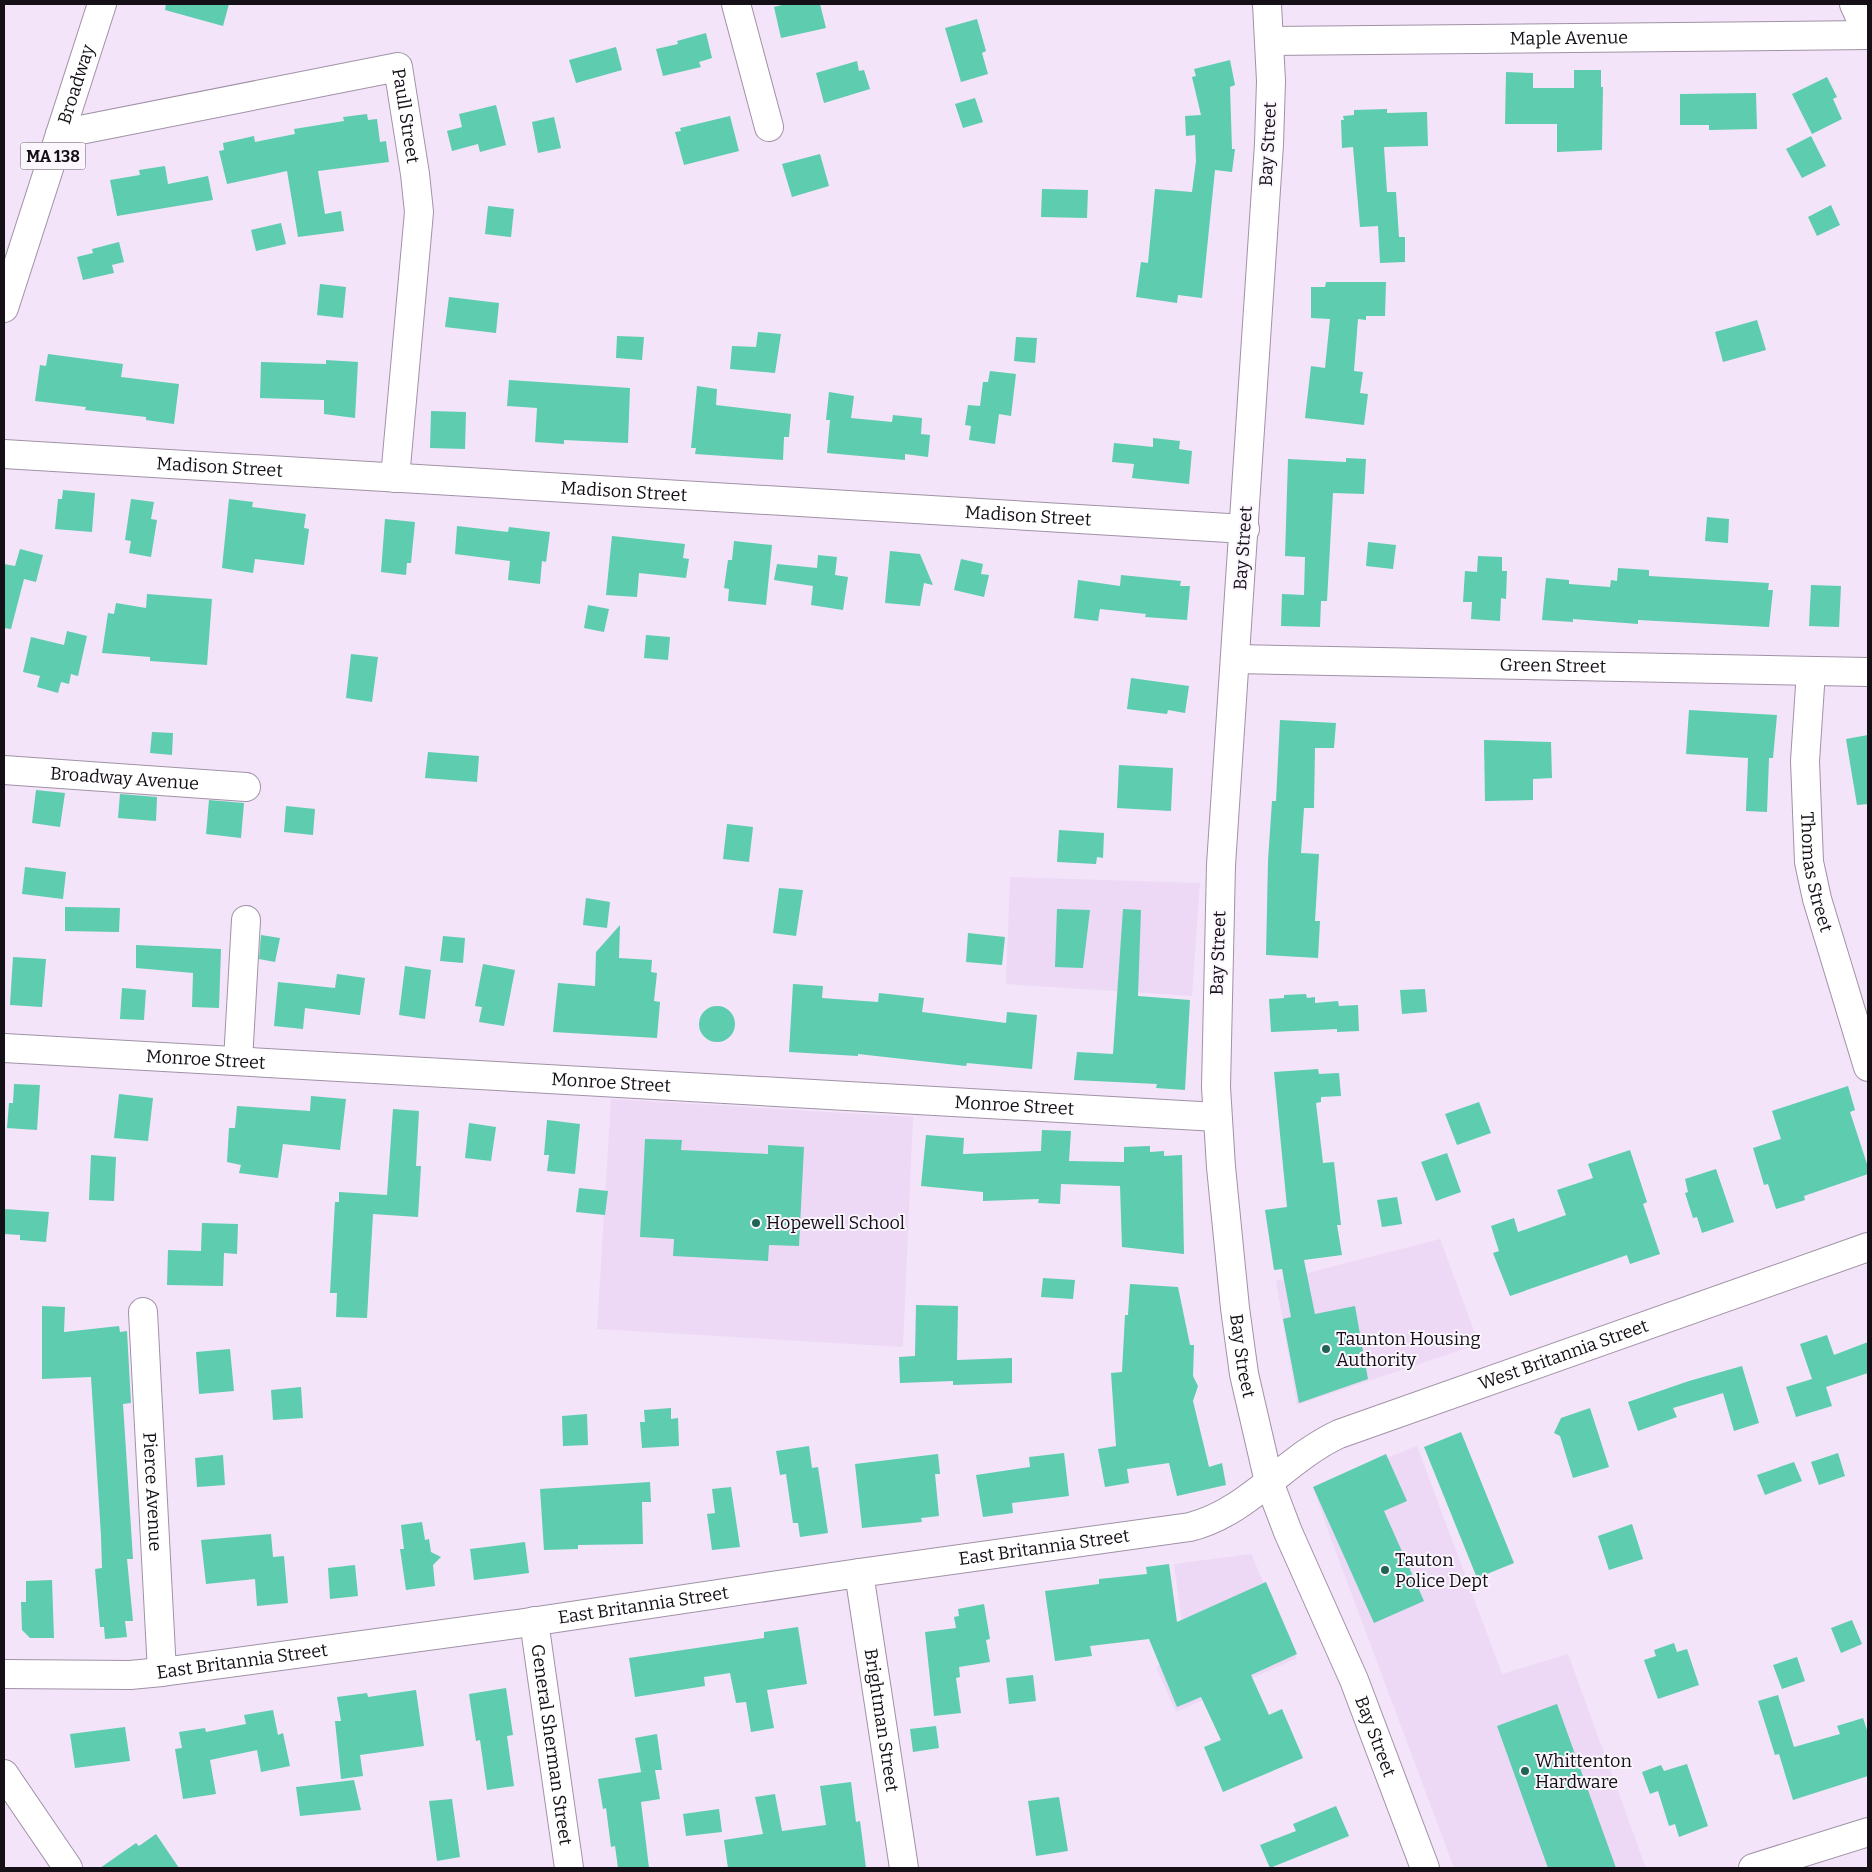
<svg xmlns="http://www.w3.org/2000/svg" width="1872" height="1872" viewBox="0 0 1872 1872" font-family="Bitter,serif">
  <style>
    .built { fill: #edd9f5 }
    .building { fill: #5dccaf }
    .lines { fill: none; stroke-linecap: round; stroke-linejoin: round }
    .street-casing { stroke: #a092a6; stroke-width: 30 }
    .secondary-casing { stroke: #a092a6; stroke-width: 30 }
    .primary-casing { stroke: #a092a6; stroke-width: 30 }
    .street { stroke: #fff; stroke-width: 28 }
    .secondary { stroke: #fff; stroke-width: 28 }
    .primary { stroke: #fff; stroke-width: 28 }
    .poi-dot { fill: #216454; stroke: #fbf5fe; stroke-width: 2 }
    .labels { text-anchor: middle; stroke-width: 4; stroke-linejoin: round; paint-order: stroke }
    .shield { fill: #fbf5fe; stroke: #5a555c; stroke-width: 1 }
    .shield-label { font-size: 16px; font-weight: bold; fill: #151017 }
    .street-label { font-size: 18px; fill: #151017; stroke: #fbf5fe }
    .poi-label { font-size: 18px; fill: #151017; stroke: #fbf5fe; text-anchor: start }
  </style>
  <rect width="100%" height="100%" fill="#f3e4f9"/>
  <path class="built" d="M1010,877l190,6 -8,113 -186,-12z
    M611,1099l302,18 -10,230 -306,-18z
    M1440,1239l39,105 -182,61 -21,-124z
    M1417,1446l85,228 66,-20 78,214h-192l-124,-332 -17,-49z
    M1251,1554l46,104 -121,54 -20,-45 30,-14 -12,-89z"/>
  <path class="building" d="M166,4h63l-6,22 -58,-16z
    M786,4h34l6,24 -45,10 -7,-31z
    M977,19l9,32 -4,2 6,21 -27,8 -16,-54z
    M706,33l6,25 -13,4 2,5 -38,9 -7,-27 22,-5 -1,-3z
    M616,47l6,23 -46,13 -7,-23z
    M1230,60l5,25 -5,2 2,62h3l-3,23 -17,-2 -13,128 -24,-3 -1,8 -41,-6 5,-35 7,1 7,-74 37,3 4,-31 -1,-26 -9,1 -1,-20 16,-1 -9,-38 4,-1 -2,-7z
    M857,61l2,10 5,-1 6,19 -46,14 -8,-30z
    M1574,70h27v17h2l-1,63 -45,2v-28h-52l1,-52 27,1v15h41z
    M1827,77l10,20 -4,2 9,20 -30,15 -20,-40z
    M1756,93l1,36 -48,1v-5h-29v-31z
    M975,98l8,24 -20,6 -8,-24z
    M496,105l10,40 -26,7 -2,-8 -26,7 -5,-20 15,-4 -3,-13z
    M1387,109v4l40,-1 1,34 -44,1 3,45h9l3,45h6v25l-25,1 -2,-37 -18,1 -7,-80 -11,1 -1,-28h3l-1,-4 11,-1v-5z
    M367,114l1,6 9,-1 3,23 6,-1 3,21 -71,9 7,43 16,-3 3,20 -46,6 -11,-66 -60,13 -8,-33 5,-1 -1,-7 31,-7 1,6 40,-8 -1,-5 50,-8 -1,-4z
    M730,116l9,35 -55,14 -9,-33 6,-1 -1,-3z
    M554,117l7,31 -23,5 -6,-31z
    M1811,136l15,30 -24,12 -16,-29z
    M820,154l9,32 -37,11 -10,-33z
    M165,166l3,18 40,-8 5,24 -96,16 -7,-36 30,-5 -1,-5z
    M1042,189l46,1 -1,28 -46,-1z
    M1831,205l9,20 -23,11 -9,-19z
    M488,206l26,3 -3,28 -26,-3z
    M281,223l5,21 -30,7 -5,-21z
    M119,242l5,20 -12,3 2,8 -31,7 -6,-23 16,-4 -1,-4z
    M1326,282h60l-1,34h-19v4l-8,-1 -4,52 9,1 -3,21 8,1 -4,31 -59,-7 6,-52 14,2 5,-49 -19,-1v-31h14z
    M320,284l26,3 -3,31 -26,-3z
    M449,297l50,6 -3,30 -51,-6z
    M1757,320l9,30 -43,12 -8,-30z
    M758,332l23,2 -6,39 -45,-4 2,-23 24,1z
    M617,336l27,1 -2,23 -26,-2z
    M1016,337l21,1 -2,25 -21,-2z
    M48,354l75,10 -2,13 58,7 -5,40 -28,-4v-3l-61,-7 1,-3 -51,-6 5,-36 6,1z
    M326,360l32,2 -3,56 -31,-4v-14l-64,-2 1,-36 65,2z
    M990,371l26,3 -5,42 -12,-2 -4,30 -26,-4 2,-14 -6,-1 3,-20 12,1 3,-24h5z
    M509,380l121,8 -2,55 -64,-3v4l-29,-2 2,-34 -30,-2z
    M697,386l20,3 -1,16 75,9 -2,23h-5l-1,23 -88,-6 1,-6h-5z
    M829,392l25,4 -3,22 41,4 1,-7 29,3 -1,16 9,1 -2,22 -23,-3v6l-78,-7 3,-33h-4z
    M431,411l35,1 -1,37 -35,-1z
    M1153,438l27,3 -1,8 13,2 -3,33 -57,-6 2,-14 -22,-2 2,-19 39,4z
    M1346,458l20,1 -2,35 -31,-1 -6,108h-6l-1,26 -39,-1 1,-32 22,1 1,-38 -20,-1 3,-97 58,3z
    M63,490l32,3 -3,39 -37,-3 3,-30h4z
    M131,499l23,3 -3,17 6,1 -6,37 -22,-4 2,-12 -6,-1z
    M229,499l24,3 -1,5 54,7 -2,14 5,1 -5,36 -49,-6 -2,14 -31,-5z
    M1707,517l22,2 -1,24 -23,-2z
    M385,519l30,3 -4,41h-4l-1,12 -25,-3z
    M457,526l51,6 1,-5 41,5 -4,30 -4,-1 -2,23 -32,-4 2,-19 -55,-7z
    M612,536l73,8 -2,14 6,1 -3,19 -47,-5 -2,24 -31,-2z
    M734,541l38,4 -6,60 -38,-4 1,-12 -5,-1 4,-28h4z
    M1368,542l28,3 -3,24 -27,-3z
    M20,549l23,6 -7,27 -12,-3 -13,50 -7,-1v-64l11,2z
    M890,551l30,3 13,31 -9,-2 -4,23 -35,-3z
    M818,555l19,2 -2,18 13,2 -5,33 -32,-5 2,-19 -39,-6 3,-16 40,4z
    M1478,556l24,1v14h5l-1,28 -5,-1 -1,23 -29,-2 1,-17h-9l2,-31 12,1z
    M961,559l22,5 -2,10 8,1 -5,22 -30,-7z
    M1618,568l31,2v6l120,7 -1,7h5l-4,37 -131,-7v4l-65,-5v3l-31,-2 4,-42 23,2v4l41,3 1,-7 6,1z
    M1121,575l60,6 -1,5h10l-3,34 -42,-3 1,-3 -46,-5 -2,12 -24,-3 4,-38 42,6z
    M1811,585l30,1 -2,41 -30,-1z
    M147,594l65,5 -5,66 -57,-4v-4l-48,-4 6,-40 6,1 2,-11 30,5z
    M588,605l21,4 -5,23 -20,-4z
    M67,631l20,5 -9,40 -7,-2 -2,10 -8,-2 -3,11 -21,-6 3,-11 -17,-4 8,-35 33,8z
    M646,635l24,2 -2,23 -24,-2z
    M351,654l27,3 -6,45 -26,-4z
    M1131,678l58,8 -4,27 -17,-3 -1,4 -40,-5z
    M1689,710l88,5 -4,43h-4l-2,54 -21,-1 2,-53 -62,-4z
    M1280,720l56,3 -2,25h-19l-1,60h-10l-3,45 18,1 -4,67h5l-2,37 -52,-3 2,-94 4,-60h4z
    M152,732l21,1 -1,22 -22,-2z
    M1868,735v69l-11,1 -11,-66z
    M1484,740l67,2 1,36 -19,1v21l-48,1z
    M428,752l51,4 -2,26 -52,-4z
    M1119,765l54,3 -2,43 -54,-3z
    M36,790l29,3 -5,34 -28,-4z
    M120,794l37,3 -1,24 -38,-3z
    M209,800l35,3 -3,35 -35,-4z
    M286,806l29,3 -2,26 -29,-3z
    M727,824l26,3 -4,35 -26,-3z
    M1059,830l45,3 -1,25 -6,-1 -1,7 -39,-2z
    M25,867l41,5 -3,27 -41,-5z
    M779,888l24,2 -7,46 -23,-3z
    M586,898l24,4 -3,26 -24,-3z
    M65,907l55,1 -1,24 -54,-1z
    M1057,909l33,1 -7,58 -28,-1z
    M1123,909l18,1 -3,86 52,4 -5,90 -29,-2 1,-4 -83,-4 3,-28 36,2z
    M620,925l-1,33 33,2 -1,12 6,1 -3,28 6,1 -3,36 -104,-6 5,-49 37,3 1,-34z
    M968,933l37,4 -3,28 -36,-3z
    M261,935l19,3 -5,24 -16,-3z
    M443,936l22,2 -2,25 -23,-2z
    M136,945l85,4 -2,59 -27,-1 1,-34 -57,-5z
    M13,957l33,2 -4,48 -32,-2z
    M483,964l32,6 -11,56 -25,-4 3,-15 -7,-1z
    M405,966l26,4 -6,49 -26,-4z
    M337,974l28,4 -5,37 -55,-7 -2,21 -29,-3 4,-44 57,6z
    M793,984l30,2 -1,12 56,4 1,-9 45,5 -2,14 84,11 1,-11 30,3 -5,54 -65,-6 -1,3 -108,-12v2l-69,-4z
    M122,988l24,2 -2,30 -24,-1z
    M1425,989l2,23 -25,2 -2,-24z
    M1306,994l1,4 8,-1v6l23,-2 1,5 19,-1 1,26 -22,1v-3l-66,3 -2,-33 15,-1v-3z
    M699 1024a18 18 0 1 1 36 0a18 18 0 1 1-36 0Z
    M1318,1069l1,5 20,-1 2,23 -20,1v5l-5,1 7,60 11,-1 7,63h-4l5,30 -38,5 11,54 40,-8 13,73 -69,24 -16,-84 8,-2 -9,-48 -8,1 -9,-60 22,-3 -13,-135z
    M14,1084l26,1 -3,45 -30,-2 2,-25h4z
    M1848,1086l7,24 -5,2 18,55v7l-64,22 1,4 -29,9 -8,-25 -4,1 -11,-37 28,-9 -9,-28z
    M119,1094l34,4 -5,43 -34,-3z
    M311,1096l35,3 -6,51 -57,-6 -5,34 -39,-5 2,-8 -14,-3 2,-34h6l2,-22 73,5z
    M1479,1102l12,31 -34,12 -12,-31z
    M393,1109l26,2 -3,55h5l-3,51 -45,-3 -6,104 -31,-1 1,-24h-7l5,-91h4v-10l48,3z
    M547,1120l33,4 -5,50 -28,-3 2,-16h-5z
    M469,1123l27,4 -5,34 -26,-3z
    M1042,1130l29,1 -2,30 55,1v-15l26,-1v6l14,-1v5l18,-1 2,99 -62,-7 -2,-61 -59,-2 -1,20 -22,-1 1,-4 -56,2v-9l-62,-6 5,-51 38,3 -1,16 78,-3z
    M645,1139l37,1 -1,10 87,4v-9l36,2 -5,99 -30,-1 -1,16 -95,-5 1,-17 -34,-2z
    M1630,1150l17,52 -4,2 17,50 -30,10 -3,-9 -117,41 -17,-43 6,-2 -8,-25 23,-8 4,14 48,-17 -9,-25 36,-12 -5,-14z
    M1447,1153l14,39 -25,9 -15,-39z
    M91,1155l25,2 -2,44 -25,-1z
    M1716,1169l18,53 -32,11 -5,-16 -4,1 -8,-25 3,-1 -3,-13z
    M579,1188l29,3 -3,24 -29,-3z
    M1397,1197l5,27 -20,3 -5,-27z
    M4,1209l45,3 -3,30 -26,-2v-5l-16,-1z
    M202,1223l36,1 -1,30 -13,-1 -1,33 -56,-1 1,-35 33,1z
    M1043,1278l32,2 -2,19 -32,-2z
    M1130,1284l48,3 12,58h4l-1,31 5,10 -5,15 16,66 13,-4 4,22 -49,11 -8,-33 -42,6 2,14 -24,4 -7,-38 18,-3 -5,-73 11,-1 3,-57h3z
    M916,1305l42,1 -1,54 55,-2v25l-59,2v-4l-53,2 -1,-26 16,-1z
    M42,1306l23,1 -1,25 55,-6 1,6 7,-1 4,72 -8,1 10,155h-6l6,62h-8l2,16 -22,2 -1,-12h-4l-5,-58 7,-1 -1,-32 -10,-159 -49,2z
    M1827,1335l7,20 34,-13v31l-42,14 6,19 -36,11 -10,-30 26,-8 -12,-35z
    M230,1349l4,42 -35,3 -3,-42z
    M1742,1366l17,57 -25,8 -11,-38 -50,15 4,9 -39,14 -10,-29 61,-21z
    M301,1387l2,31 -30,2 -2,-30z
    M671,1408v11l7,-1 1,28 -37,2 -2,-26h5l-1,-12z
    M1590,1408l19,59 -36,11 -13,-42 -6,-3 7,-15z
    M587,1414l1,31 -25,1 -1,-30z
    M1461,1432l53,131 -37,15 -53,-131z
    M809,1446l3,22 6,-1 10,66 -28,4 -2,-14h-5l-7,-49 -6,1 -4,-24z
    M1064,1453l5,43 -57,7 1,10 -30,4 -7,-42 54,-8 -1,-10z
    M1838,1453l7,23 -26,9 -8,-23z
    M938,1454l2,20h-5l4,42 -18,2 1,4 -60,6 -7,-64z
    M1386,1454l21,47 -23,10 40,90 -50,22 -61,-136z
    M223,1455l2,30 -28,2 -2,-29z
    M1794,1462l8,19 -37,14 -8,-20z
    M650,1482l1,20h-9l1,42 -65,1v4l-34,1 -4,-61z
    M731,1487l9,60 -28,3 -5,-36 8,-1 -3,-24z
    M422,1522l3,18 4,-1 2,13 10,5 -8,8 2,21 -29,4 -6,-41h4l-3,-24z
    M1632,1524l11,35 -34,11 -11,-34z
    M271,1534l2,23 11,-1 4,47 -31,3 -2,-27 -49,5 -5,-44z
    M525,1542l4,31 -55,7 -4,-31z
    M1169,1564l8,58 89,-40 31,72 -46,21 18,40 13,-6 21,49 -80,34 -19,-45 17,-7 -20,-43 -24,10 -28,-68 -59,7 2,10 -37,5 -10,-70 54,-7v-5l48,-5 -1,-7z
    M355,1565l3,31 -28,3 -2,-31z
    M52,1580l2,58h-24l-8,-8 -1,-28h5v-21z
    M984,1604l6,35 -4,1 4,22 -31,5 1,10 -4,1 5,35 -27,3 -9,-84 31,-4 -2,-11 5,-1 -1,-7z
    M1852,1620l10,24 -21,9 -10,-25z
    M798,1627l9,57 -40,6 7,38 -23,4 -5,-30 -10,1 -6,-30 -26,4 1,9 -70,11 -6,-39 135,-20v-6z
    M1674,1643l3,9 10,-3 12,36 -41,14 -14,-39 12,-4 -2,-6z
    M1797,1657l8,24 -23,8 -9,-24z
    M1033,1675l3,26 -27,3 -3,-26z
    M506,1688l7,47 -6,1 7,50 -27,4 -7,-50 -4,1 -7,-47z
    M416,1690l8,56 -64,9 3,21 -22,3 -6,-58h6l-4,-24 30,-4 1,4z
    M1778,1695l16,52 46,-13 -3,-8 26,-8 5,15v43l-75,24 -14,-46 -4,1 -17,-54z
    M1557,1704l59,164h-68l-51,-142z
    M273,1710l5,25 5,-2 7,33 -29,6 -4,-22 -47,10 6,34 -33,5 -8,-50 7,-1 -3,-16 26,-4 1,4 40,-8 -2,-9z
    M936,1726l3,22 -26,4 -3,-23z
    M125,1727l5,34 -55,7 -5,-34z
    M657,1734l5,36h-7l5,29 -19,3 8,66h-31l-3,-22 -4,1 -5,-39 -3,1 -5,-30 50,-8 -7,1 -6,-34z
    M1687,1764l21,62 -29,11 -4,-13 -6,2 -11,-35 -8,3 -8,-22 19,-7 3,6z
    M354,1780l7,30 -61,6 -4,-29z
    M851,1782l5,40 4,-1 6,47h-138l-4,-28 39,-6 -8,-37 20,-3 7,37 44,-6 -6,-39z
    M1059,1797l9,54 -32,5 -8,-55z
    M452,1799l8,58 -23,4 -8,-60z
    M1336,1806l13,30 -79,32 -10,-23 36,-14 -3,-7z
    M719,1809l3,23 -36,4 -3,-22z
    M156,1834l23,34h-79l36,-25 3,3z"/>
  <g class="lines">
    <g class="street-casing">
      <g id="street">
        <path d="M736,4l33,123"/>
        <path d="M1854,4l14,31"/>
        <path id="s1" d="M1270,41l598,-6"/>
        <path id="s2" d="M60,134l338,-67 17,107 4,38 -24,266"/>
        <path id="s3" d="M4,454l1241,75"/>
        <path id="s4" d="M1235,659l633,13"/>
        <path id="s5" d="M1811,671l-6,90 4,101 8,37 51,168"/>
        <path id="s6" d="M4,770l242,17"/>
        <path id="s7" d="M4,1048l1213,69"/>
        <path d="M238,1061l8,-141"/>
        <path id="s8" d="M143,1312l19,360"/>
        <path id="s9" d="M859,1573l45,295"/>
        <path id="s10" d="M534,1621l35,247"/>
        <path d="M1753,1868l115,-36"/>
      </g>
    </g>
    <g class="secondary-casing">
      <g id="secondary">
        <path id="s11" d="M1267,4l4,77 -2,63 -48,721 -5,222 5,80 14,141 9,66 25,108 19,50 66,148 71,188"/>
        <path id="s12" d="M4,1674l126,1 32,-3 355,-48 342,-51 331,-46c59,-15 95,-68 149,-93l529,-187"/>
        <path d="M4,1774l64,94"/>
      </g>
    </g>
    <g class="primary-casing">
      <g id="primary">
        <path id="s13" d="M4,308l98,-304"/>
      </g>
    </g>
    <use href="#street" class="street"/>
    <use href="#secondary" class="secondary"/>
    <use href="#primary" class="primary"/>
  </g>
  <g class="poi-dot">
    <circle cx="756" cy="1223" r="5"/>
    <circle cx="1326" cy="1349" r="5"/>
    <circle cx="1385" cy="1570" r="5"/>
    <circle cx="1525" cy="1771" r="5"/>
  </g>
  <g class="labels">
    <rect class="shield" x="20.5" y="142.5" width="65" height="27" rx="4"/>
    <g class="shield-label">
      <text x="53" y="162">MA 138</text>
    </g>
    <g class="street-label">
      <text dy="6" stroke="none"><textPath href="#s1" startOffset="299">Maple Avenue</textPath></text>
      <text dy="6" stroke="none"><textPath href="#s13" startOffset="235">Broadway</textPath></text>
      <text dy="6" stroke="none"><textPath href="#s2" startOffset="394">Paull Street</textPath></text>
      <text transform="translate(1268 144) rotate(-87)" y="6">Bay Street</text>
      <text dy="6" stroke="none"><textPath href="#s3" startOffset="216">Madison Street</textPath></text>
      <text dy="6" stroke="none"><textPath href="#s3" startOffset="621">Madison Street</textPath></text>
      <text dy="6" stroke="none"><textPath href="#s3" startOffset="1026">Madison Street</textPath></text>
      <text transform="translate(1243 548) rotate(-86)" y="6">Bay Street</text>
      <text dy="6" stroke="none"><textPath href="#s4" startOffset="318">Green Street</textPath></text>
      <text dy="6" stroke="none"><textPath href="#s6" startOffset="121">Broadway Avenue</textPath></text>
      <text dy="6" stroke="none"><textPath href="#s5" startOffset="202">Thomas Street</textPath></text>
      <text transform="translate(1218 953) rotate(-88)" y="6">Bay Street</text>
      <text dy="6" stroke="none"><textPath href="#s7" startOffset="202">Monroe Street</textPath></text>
      <text dy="6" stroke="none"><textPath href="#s7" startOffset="608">Monroe Street</textPath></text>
      <text dy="6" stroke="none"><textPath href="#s7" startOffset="1012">Monroe Street</textPath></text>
      <text dy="6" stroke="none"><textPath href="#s12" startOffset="1611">West Britannia Street</textPath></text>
      <text dy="6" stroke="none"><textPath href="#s11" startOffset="1355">Bay Street</textPath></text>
      <text dy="6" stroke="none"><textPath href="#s8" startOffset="180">Pierce Avenue</textPath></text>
      <text dy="6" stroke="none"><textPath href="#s12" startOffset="1049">East Britannia Street</textPath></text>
      <text dy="6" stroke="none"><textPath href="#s12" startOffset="644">East Britannia Street</textPath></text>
      <text dy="6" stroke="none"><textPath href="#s12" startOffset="239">East Britannia Street</textPath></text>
      <text dy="6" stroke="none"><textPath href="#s9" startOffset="149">Brightman Street</textPath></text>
      <text dy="6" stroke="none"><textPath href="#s11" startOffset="1760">Bay Street</textPath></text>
      <text dy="6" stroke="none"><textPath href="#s10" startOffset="125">General Sherman Street</textPath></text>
    </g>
    <g class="poi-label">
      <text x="766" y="1229">Hopewell School</text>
      <text x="1336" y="1345">Taunton Housing<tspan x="1336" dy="21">Authority</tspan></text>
      <text x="1395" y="1566">Tauton<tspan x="1395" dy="21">Police Dept</tspan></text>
      <text x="1535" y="1767">Whittenton<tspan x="1535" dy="21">Hardware</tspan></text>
    </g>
  </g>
  <rect width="1872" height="1872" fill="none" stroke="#151017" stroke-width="10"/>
</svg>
